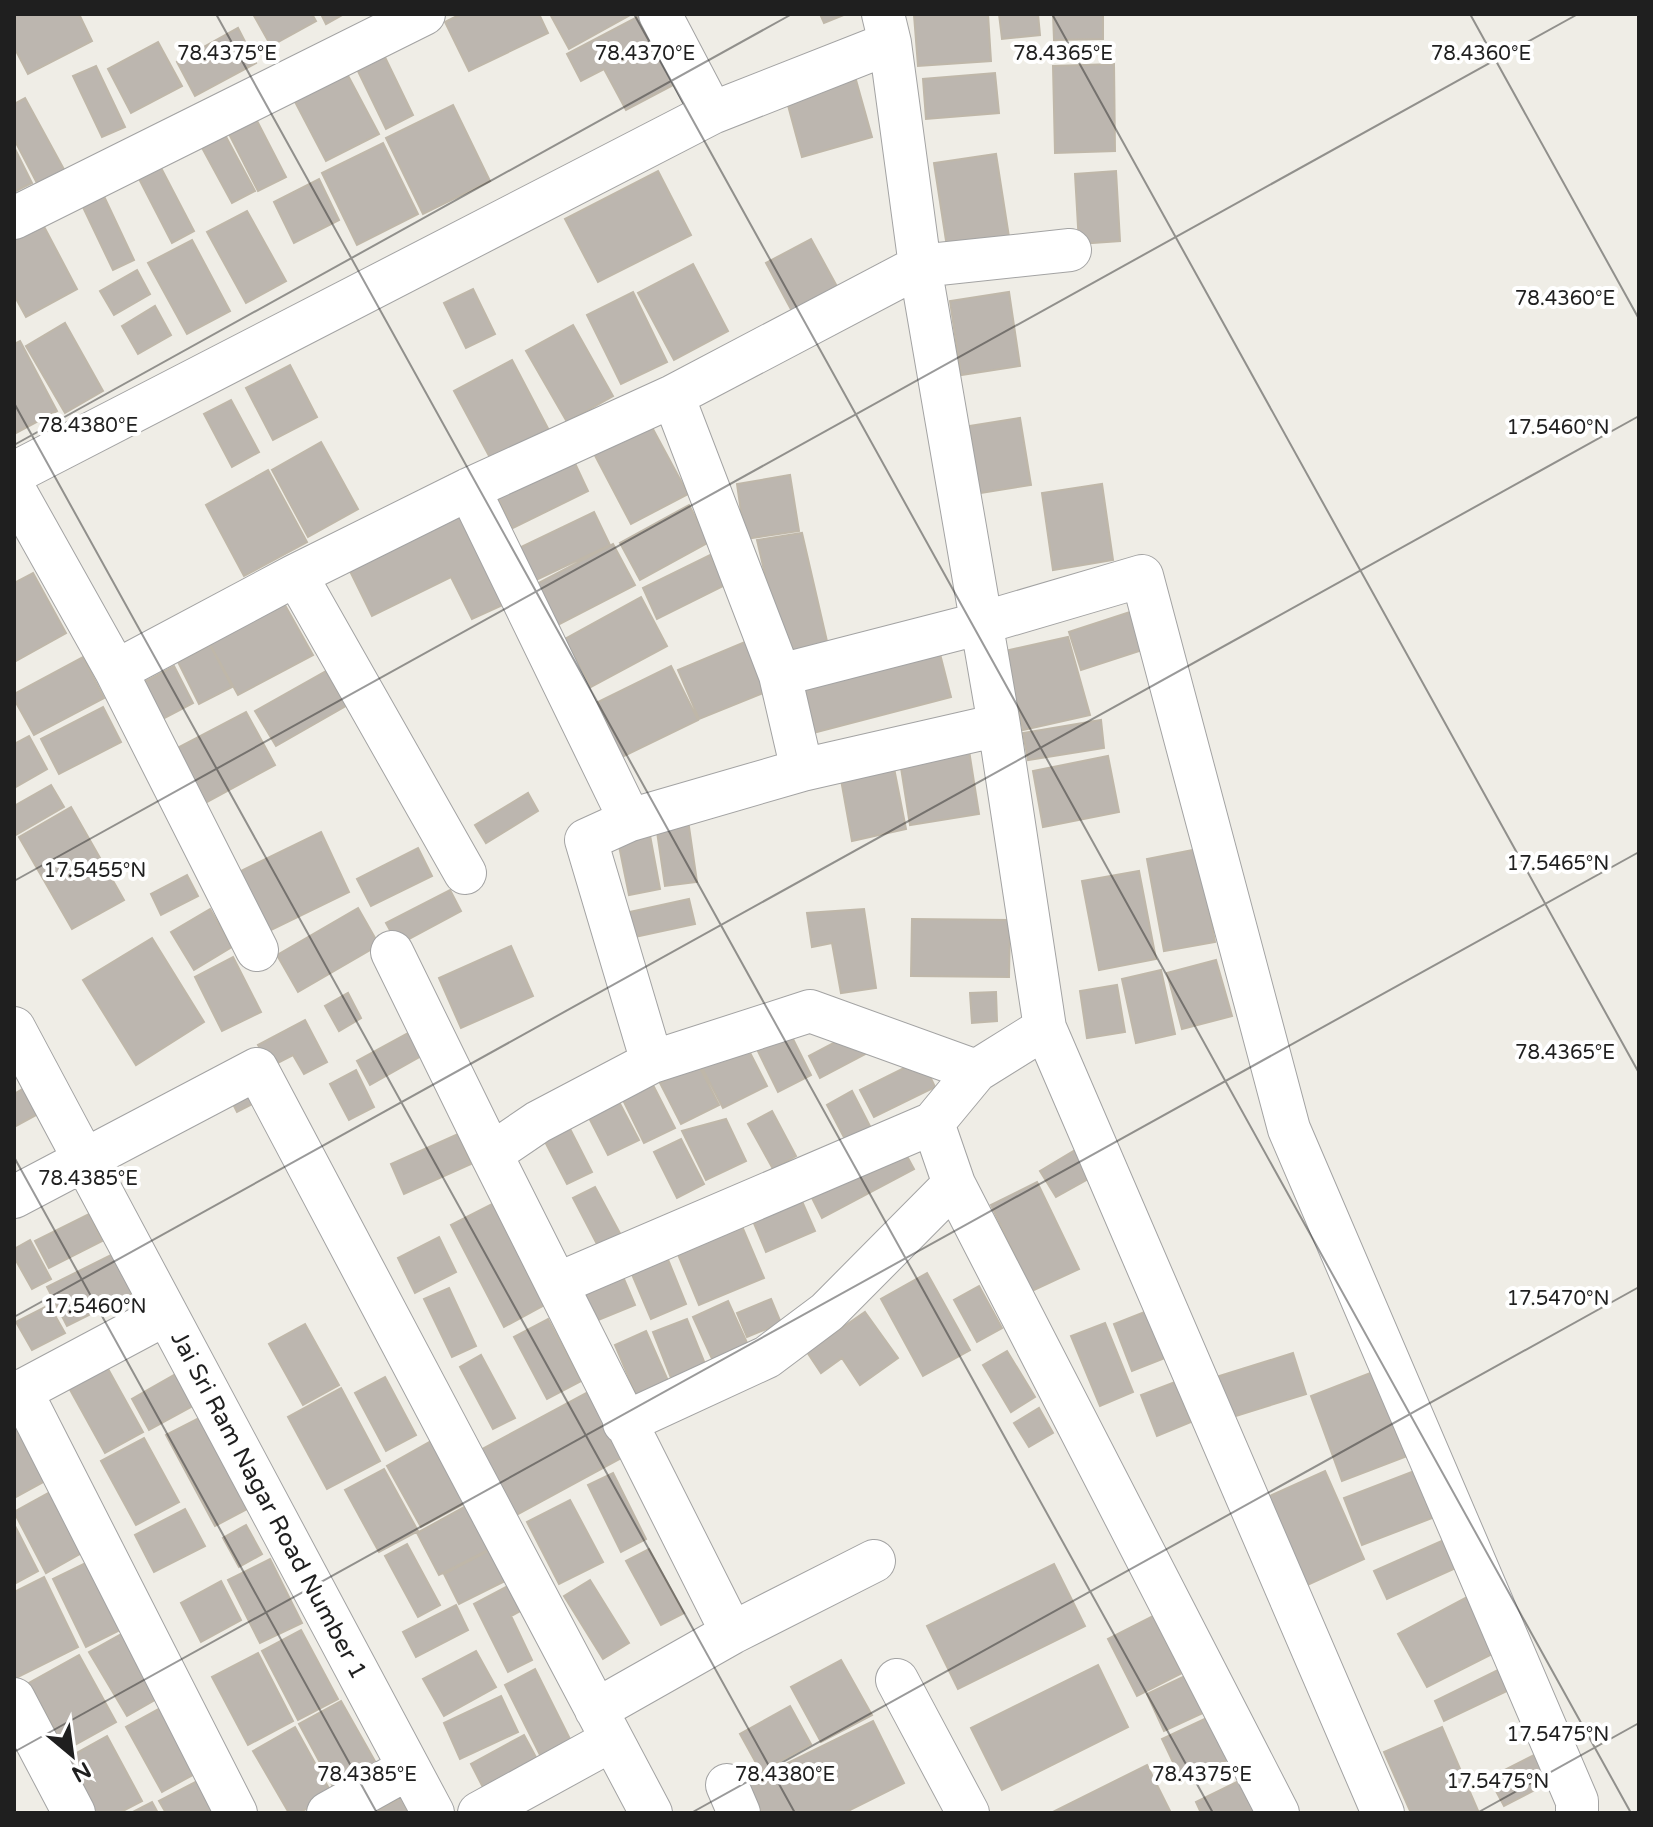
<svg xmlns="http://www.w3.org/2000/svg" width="1653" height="1827" viewBox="0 0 1653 1827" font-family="'Varela Round',sans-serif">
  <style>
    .building { fill: #bcb6af; stroke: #bfb7a9; stroke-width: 2 }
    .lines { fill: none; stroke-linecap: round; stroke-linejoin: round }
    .minor-casing { stroke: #a3a3a3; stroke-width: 44 }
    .minor { stroke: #fff; stroke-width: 42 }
    .ticks { fill: none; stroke: #1f1f1f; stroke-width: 2; stroke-opacity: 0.45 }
    .labels { text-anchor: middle; stroke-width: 8; stroke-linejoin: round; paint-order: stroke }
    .street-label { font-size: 24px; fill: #1f1f1f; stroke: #fff }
    .ticks-label { font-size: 20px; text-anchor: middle; fill: #1f1f1f; stroke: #fff; stroke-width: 8; stroke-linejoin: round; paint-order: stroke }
  </style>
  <rect width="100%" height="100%" fill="#efede6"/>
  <path class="building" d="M14,14h65l13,27 -64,33 -14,-27z
    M253,14h59l4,7 -45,25z
    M321,14h23l-18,10z
    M461,14h78l9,19 -79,38 -24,-49z
    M550,14h82l-63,35z
    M820,14h26l-22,9z
    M935,14h53l3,47 -73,5 -4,-51z
    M999,14h39l2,21 -38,4z
    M1053,14h50v25l-49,1z
    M639,16l36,68 -49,26 -22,-41 -23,12 -14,-27z
    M238,28l18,35 -61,33 -18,-34z
    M158,42l24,44 -51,27 -23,-44z
    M381,49l32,66 -27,14 -32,-66z
    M1114,64l1,87 -60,2 -2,-87z
    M96,66l29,61 -23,10 -29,-61z
    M345,70l34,64 -53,27 -33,-63z
    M995,73l4,40 -73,6 -3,-40z
    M856,80l16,57 -70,20 -16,-59z
    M25,98l41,75 -27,14 -25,-48v-35z
    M453,105l37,76 -67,33 -37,-76z
    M255,117l31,60 -28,14 -31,-61z
    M224,133l31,58 -23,12 -31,-57z
    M383,143l35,71 -61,31 -35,-72z
    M14,147l18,36 -18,9z
    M996,154l13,83 -62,10 -13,-84z
    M159,164l35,67 -22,12 -35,-68z
    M658,171l33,64 -93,47 -33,-63z
    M1116,171l4,70 -41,3 -4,-70z
    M319,179l20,41 -45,23 -20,-41z
    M101,190l33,70 -21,10 -33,-69z
    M247,211l39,70 -40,22 -39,-71z
    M40,219l37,70 -51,28 -12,-22v-63z
    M811,239l28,51 -45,25 -28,-52z
    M192,240l38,71 -43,23 -39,-71z
    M693,264l35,67 -54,29 -36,-67z
    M137,270l13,24 -36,21 -14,-24z
    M473,289l22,45 -29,14 -22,-45z
    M633,292l34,70 -46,22 -34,-69z
    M1009,292l11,74 -59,9 -11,-74z
    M155,306l16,29 -33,19 -16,-28z
    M65,323l38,68 -38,22 -39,-67z
    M573,325l40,71 -46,26 -41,-71z
    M20,341l37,70 -43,23v-90z
    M512,360l40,76 -57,31 -41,-76z
    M290,365l27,52 -44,23 -27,-52z
    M231,400l28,52 -27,15 -28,-53z
    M647,418l41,76 -57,30 -40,-76z
    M1020,418l11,67 -51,8 -11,-67z
    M321,442l37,67 -50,28 -36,-67z
    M572,457l16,34 -75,37 -17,-34z
    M268,470l39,72 -63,34 -38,-71z
    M790,475l9,56 -54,8 -8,-55z
    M1102,484l11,76 -60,10 -11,-77z
    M460,505l47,98 -35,16 -21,-42 -79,39 -27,-55z
    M689,505l20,37 -69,38 -20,-37z
    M594,512l16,33 -78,37 -15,-33z
    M802,533l27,117 -44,10 -28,-120z
    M613,544l22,41 -81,42 -21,-41z
    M710,555l15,30 -68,34 -14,-31z
    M33,573l33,60 -52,29v-79z
    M641,597l26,49 -76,41 -26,-48z
    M281,598l32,57 -75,40 -31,-56z
    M1133,611l12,38 -64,21 -12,-38z
    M1068,637l22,78 -67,15 -18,-79z
    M752,639l21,50 -74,30 -21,-49z
    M210,645l22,42 -33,17 -21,-42z
    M938,646l13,51 -138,36 -13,-52z
    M83,657l21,41 -70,37 -20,-36v-5z
    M174,666l19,37 -36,19 -20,-36z
    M671,666l27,54 -78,38 -26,-54z
    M326,671l20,35 -70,40 -21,-35z
    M103,707l18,35 -62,32 -18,-35z
    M246,712l29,53 -77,42 -30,-54z
    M1101,720l3,28 -76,12 -5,-27z
    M29,736l18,33 -33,19v-44z
    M968,744l11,70 -69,11 -11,-70z
    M1108,756l11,56 -76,15 -10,-56z
    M893,763l13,66 -54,12 -12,-67z
    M51,785l13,22 -50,29v-30z
    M528,793l10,18 -52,32 -11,-18z
    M71,807l53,93 -52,29 -53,-92z
    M688,820l9,62 -32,4 -9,-61z
    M649,830l11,59 -31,6 -12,-59z
    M321,832l28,60 -84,41 -28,-60z
    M418,848l14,28 -61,30 -14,-27z
    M1198,849l17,93 -51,9 -17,-92z
    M1139,871l17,88 -57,11 -17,-89z
    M187,875l11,21 -37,19 -10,-21z
    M450,890l11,21 -63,34 -12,-22z
    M689,899l6,25 -65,14 -5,-25z
    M358,908l21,37 -81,47 -21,-37z
    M210,909l22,38 -38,23 -23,-38z
    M864,909l12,79 -35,5 -9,-50 -20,4 -5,-34z
    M912,919l98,1 -1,57 -98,-1z
    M152,938l52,84 -68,43 -53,-85z
    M511,946l22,50 -72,32 -22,-50z
    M233,957l28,55 -39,19 -27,-54z
    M1216,960l16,56 -50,13 -15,-56z
    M1161,970l14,64 -39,9 -14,-64z
    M1117,985l8,47 -38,6 -7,-47z
    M996,992l1,29 -25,2 -2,-30z
    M348,993l13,25 -22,13 -14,-25z
    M305,1020l22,42 -23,12 -11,-19 -23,12 -12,-22z
    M786,1025l25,50 -33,17 -25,-51z
    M858,1030l11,22 -49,26 -11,-22z
    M408,1033l13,23 -51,29 -13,-24z
    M743,1039l24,47 -44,22 -24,-46z
    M922,1059l13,28 -61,30 -14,-27z
    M698,1064l21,41 -38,19 -21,-41z
    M356,1070l18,37 -25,13 -19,-36z
    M33,1083l14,26 -33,18v-33z
    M653,1085l22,43 -31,15 -21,-43z
    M225,1088l39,10 -27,14z
    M852,1091l21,41 -25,13 -21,-40z
    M617,1098l22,42 -31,15 -21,-41z
    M772,1111l24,45 -23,13 -25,-45z
    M726,1119l20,42 -40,19 -24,-49z
    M567,1123l25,49 -25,12 -25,-48z
    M458,1134l13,30 -67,30 -13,-30z
    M681,1139l23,45 -27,14 -23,-46z
    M1082,1146l15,28 -41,23 -16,-26z
    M902,1147l12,22 -92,49 -11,-22z
    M1037,1182l42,87 -47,22 -41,-86z
    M595,1187l27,50 -23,11 -26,-50z
    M801,1199l14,32 -49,21 -13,-31z
    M496,1202l52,101 -44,24 -53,-102z
    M89,1214l13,27 -53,27 -14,-27z
    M741,1224l23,54 -65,27 -22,-53z
    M439,1237l17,35 -41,21 -17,-35z
    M30,1240l21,39 -19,10 -18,-32v-8z
    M119,1251l20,39 -72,36 -20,-39z
    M667,1257l19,47 -35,15 -20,-47z
    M621,1272l14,33 -44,18 -14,-32z
    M927,1273l43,77 -47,26 -42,-77z
    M979,1286l23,42 -25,14 -23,-42z
    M449,1288l27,58 -24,11 -28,-58z
    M771,1299l10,24 -34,14 -10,-24z
    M728,1301l20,44 -35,16 -20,-44z
    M49,1305l16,28 -33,17 -16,-28z
    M1147,1311l18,47 -33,13 -18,-47z
    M865,1312l33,46 -38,27 -18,-27 -21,15 -14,-21z
    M548,1319l33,62 -34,18 -33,-62z
    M687,1319l20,50 -34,14 -20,-51z
    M1105,1323l28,69 -33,14 -29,-70z
    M305,1324l34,61 -36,20 -34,-61z
    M646,1331l23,52 -32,14 -22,-52z
    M1007,1351l28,46 -24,15 -28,-47z
    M1293,1353l13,41 -83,26 -13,-41z
    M481,1355l34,63 -22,11 -33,-62z
    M107,1367l36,65 -38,21 -36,-65z
    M183,1370l17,32 -51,28 -17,-31z
    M1378,1370l32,85 -68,26 -31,-85z
    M385,1377l31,58 -30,16 -31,-58z
    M1175,1382l16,40 -34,14 -16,-41z
    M341,1388l39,73 -53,28 -39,-72z
    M588,1392l35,65 -112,61 -36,-65z
    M1039,1408l14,25 -24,14 -15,-24z
    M199,1418l48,91 -32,17 -49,-91z
    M14,1419l44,55 -44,24z
    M144,1438l35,64 -43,23 -35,-64z
    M431,1441l34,62 -44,24 -34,-61z
    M1422,1468l18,47 -78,30 -18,-47z
    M384,1469l34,62 -39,21 -34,-62z
    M1325,1471l39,88 -63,29 -40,-88z
    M613,1473l33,66 -25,13 -33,-67z
    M59,1487l33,60 -46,26 -32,-61z
    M570,1500l33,62 -44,22 -32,-62z
    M468,1505l22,44 -51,26 -22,-42z
    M185,1509l20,37 -51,26 -19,-37z
    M14,1524l24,47 -24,13z
    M246,1525l16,29 -23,13 -16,-29z
    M1446,1539l12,28 -71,32 -13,-28z
    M407,1544l33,61 -22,12 -33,-61z
    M492,1549l15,31 -48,24 -15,-30z
    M649,1549l35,64 -23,12 -35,-64z
    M102,1555l34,67 -50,25 -33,-68z
    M270,1559l32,64 -42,20 -32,-63z
    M1054,1564l31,62 -127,63 -31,-63z
    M44,1577l34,70 -64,32v-87z
    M590,1580l39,63 -26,16 -39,-63z
    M221,1581l20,39 -40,22 -20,-39z
    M510,1585l12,25 -11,6 21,44 -24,12 -34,-68z
    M1467,1597l29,55 -69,35 -29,-53z
    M456,1605l12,25 -52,27 -13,-25z
    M1153,1616l29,57 -45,23 -29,-57z
    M132,1628l37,64 -42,24 -38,-64z
    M301,1630l37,69 -40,21 -36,-69z
    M476,1651l20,36 -52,29 -21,-37z
    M258,1653l35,68 -45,24 -36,-68z
    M79,1655l37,67 -50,28 -37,-67z
    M841,1660l31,55 -51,27 -30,-55z
    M1098,1665l30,62 -126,63 -31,-62z
    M535,1669l38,76 -30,16 -38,-76z
    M1500,1669l11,20 -67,32 -9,-20z
    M1187,1675l18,37 -41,19 -17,-37z
    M501,1696l17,36 -58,27 -16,-36z
    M173,1701l36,65 -47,26 -36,-65z
    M341,1701l39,69 -43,24 -38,-70z
    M790,1706l21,38 -50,28 -21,-38z
    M1215,1714l19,43 -52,24 -20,-42z
    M873,1721l31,62 -60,30h-82l-15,-30z
    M295,1727l37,67 -33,19h-10l-36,-62z
    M1442,1727l37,86h-68l-27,-61z
    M524,1735l20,37 -54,29 -19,-37z
    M107,1736l35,65 -23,12h-23l-30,-54z
    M1536,1754l14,28 -46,24 -15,-28z
    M1147,1765l24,48h-120z
    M207,1776l19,37h-60l-7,-12z
    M1245,1778l18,35h-62l-5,-11z
    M401,1798l8,15h-36z
    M152,1802l6,11h-27z"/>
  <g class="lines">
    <g class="minor-casing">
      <path id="minor" d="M660,14l52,99
        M883,14l7,29 30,223 79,459 46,303 338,785
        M14,218l410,-204
        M673,396l107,279 22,95
        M14,473l698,-360 178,-70
        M14,489l102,182 141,279
        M469,489l161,331
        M296,575l169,298
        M116,671l180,-96 173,-86 204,-93 247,-130 150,-16
        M780,675l202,-52 160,-47 147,553 288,672v12
        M392,952l99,202
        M14,1028l419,785
        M1045,1028l-69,43 -43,52 21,61 324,629
        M652,1062l-66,-222 44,-20 172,-50 197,-45
        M14,1197l243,-128 394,744
        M557,1284l376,-161
        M21,1391l215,422
        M14,1395l152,-81
        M624,1423l143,-66 60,-45 127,-128
        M732,1633l-241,-479 47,-32 114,-60 158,-51 166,60
        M897,1680l71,133
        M14,1699l60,114
        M596,1710l136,-77 142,-72
        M727,1785l12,28
        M328,1813l81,-45
        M479,1813l133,-73"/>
    </g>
    <use href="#minor" class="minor"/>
  </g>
  <path class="ticks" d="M216,14l997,1799M634,14l997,1799M1052,14l587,1059M1470,14l169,305M14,403l781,1410M14,445l778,-431M14,881l1564,-867M14,1157l363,656M14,1317l1625,-901M14,1752l1625,-900M691,1813l948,-526M1477,1813l162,-90"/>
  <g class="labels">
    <g class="street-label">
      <text transform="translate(269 1505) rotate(62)" y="8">Jai Sri Ram Nagar Road Number 1</text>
    </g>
  </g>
  <g class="ticks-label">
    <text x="227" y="60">78.4375°E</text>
    <text x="645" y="60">78.4370°E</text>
    <text x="1063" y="60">78.4365°E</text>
    <text x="1481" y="60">78.4360°E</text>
    <text x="1565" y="305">78.4360°E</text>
    <text x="88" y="432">78.4380°E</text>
    <text x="1558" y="434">17.5460°N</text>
    <text x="1558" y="870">17.5465°N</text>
    <text x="95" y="877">17.5455°N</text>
    <text x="1565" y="1059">78.4365°E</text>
    <text x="88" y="1185">78.4385°E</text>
    <text x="1558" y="1305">17.5470°N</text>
    <text x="95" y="1313">17.5460°N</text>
    <text x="1558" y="1741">17.5475°N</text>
    <text x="367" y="1781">78.4385°E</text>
    <text x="785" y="1781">78.4380°E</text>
    <text x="1202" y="1781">78.4375°E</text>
    <text x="1498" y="1788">17.5475°N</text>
  </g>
  <rect width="1653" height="1827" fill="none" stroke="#1f1f1f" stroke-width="32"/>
  <g transform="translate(72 1755) rotate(151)" stroke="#ffffff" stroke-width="6" paint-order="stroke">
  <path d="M0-6L14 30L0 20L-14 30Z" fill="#1f1f1f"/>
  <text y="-12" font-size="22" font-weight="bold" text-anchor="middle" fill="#1f1f1f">N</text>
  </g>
</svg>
